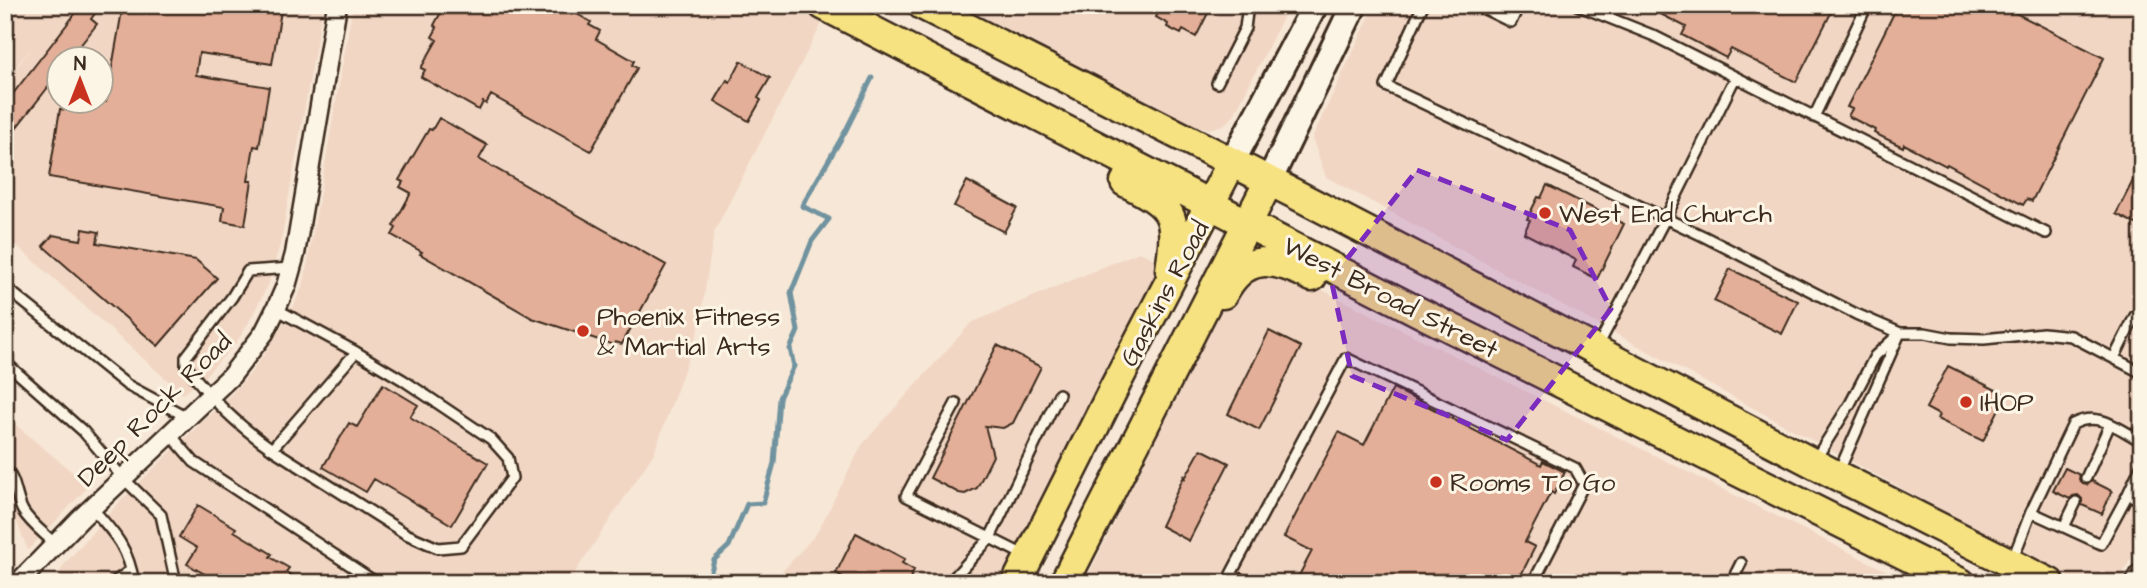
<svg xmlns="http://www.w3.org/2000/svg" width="2147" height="588" viewBox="0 0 2147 588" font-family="'Architects Daughter',sans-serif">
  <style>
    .built { fill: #f1d6c3; fill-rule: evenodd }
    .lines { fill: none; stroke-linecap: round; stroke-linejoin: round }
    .stream { stroke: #70939f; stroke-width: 5 }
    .building { fill: #e4af98; stroke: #3b2a1e; stroke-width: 2 }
    .service-casing { stroke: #3b2a1e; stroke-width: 14 }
    .minor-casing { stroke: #3b2a1e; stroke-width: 23 }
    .tertiary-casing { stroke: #3b2a1e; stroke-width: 26 }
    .secondary-casing { stroke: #3b2a1e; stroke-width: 30 }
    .primary-casing { stroke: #3b2a1e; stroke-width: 33 }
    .service { stroke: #fcf5e5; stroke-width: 9 }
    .minor { stroke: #fcf5e5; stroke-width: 18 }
    .tertiary { stroke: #fcf5e5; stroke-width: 21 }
    .secondary { stroke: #fcf5e5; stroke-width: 24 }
    .primary { stroke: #f7e281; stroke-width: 28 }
    .marked { fill: #7b2cbf; fill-opacity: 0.2; stroke: #7b2cbf; stroke-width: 5; stroke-dasharray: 14 9; stroke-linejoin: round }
    .poi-dot { fill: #c8321e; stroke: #fcf5e5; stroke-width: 2.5 }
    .labels { text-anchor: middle; stroke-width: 6; stroke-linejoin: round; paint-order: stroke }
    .poi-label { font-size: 26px; fill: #3b2a1e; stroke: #fcf5e5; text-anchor: start }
    .street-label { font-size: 26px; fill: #3b2a1e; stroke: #fcf5e5 }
  </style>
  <rect width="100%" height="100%" fill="#f7e7d6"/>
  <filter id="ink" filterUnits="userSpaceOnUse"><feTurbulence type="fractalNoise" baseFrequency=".0143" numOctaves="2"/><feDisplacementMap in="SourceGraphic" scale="14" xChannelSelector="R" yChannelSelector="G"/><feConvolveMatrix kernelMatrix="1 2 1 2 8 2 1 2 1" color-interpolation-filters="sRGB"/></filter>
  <g filter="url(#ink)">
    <path class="built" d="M5,5h318l-42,236 -12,42 -20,39 -13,21 -34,36 -19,15 -178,-159v-152l29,-38 -29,35zM60,60h42v42h-42z
      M353,5h436l33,18 -108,209 -15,96 -45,125 -86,130h-513l8,-17 59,-67 107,-103 20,-21 17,-23 27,-45 11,-24z
      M957,5h332l-56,112 -10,8 -14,4 -15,-4z
      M1375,5h767v532l-21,40 -5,6h-35l-97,-50 -658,-356 -14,-39z
      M1139,252l23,10 -164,321h-226l45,-50 45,-88 109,-122z
      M1284,271l627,312h-827l149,-297 8,-7z
      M5,416l84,70 -61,64 -23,-58z"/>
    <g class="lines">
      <path class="stream" d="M708,583l6,-23 15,-14 18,-42 16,-1 11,-40 5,-65 15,-32 -4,-17 8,-18 -7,-38 21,-52 17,-22 -27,-13 43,-74 27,-54"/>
    </g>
    <path class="building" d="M82,5h19l-10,14 6,5 -28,36h-9v12l-55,70v-38z
      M123,5h159l-10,59 -73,-11 -3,22 73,12 -10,60 -5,-1 -6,35h4l-7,44 -23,-4 2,-14 -175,-30 11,-68 7,1 1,-8h38z
      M445,5h116l30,17 -2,3 11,6 -4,8 38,22 -2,4 5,3 -46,83 -100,-56 -5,9 -3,-2 -4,8 -58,-33 4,-7 -4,-2 16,-28 -5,-3 5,-9 -3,-3z
      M1162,5h50l-16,32 -13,-7 -2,4 -14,-7 1,-3 -12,-7z
      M1643,5h192l-39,77 -65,-33 -5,9 -44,-23 4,-8z
      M1898,5h102l104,53 -72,143 -5,-2 -4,6 -76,-41 -1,2 -42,-22 -1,3 -29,-14 1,-3 -27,-14 4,-7 -5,-2z
      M741,61l29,17 -12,20 3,2 -12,21 -34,-20 12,-21 3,2z
      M439,118l48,27 -8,14 187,106 -44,79 -7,-2 -1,3 -82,-27 -112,-64 2,-2 -30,-17 4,-7 -3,-2 18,-33 -11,-6 3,-5 -4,-2 30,-51 3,1z
      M2142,163v64l-26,-13z
      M967,181l50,27 -13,24 -50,-26z
      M1547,185l77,39 -27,55 -24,-12 3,-7 -52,-27 6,-13 -3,-1 11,-22 3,1z
      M83,229l16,3 -2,11 99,17 21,18 -59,68 -115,-100 10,-11 28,5z
      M1730,269l68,32 -16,33 -68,-33z
      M1269,331l32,16 -42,83 -31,-16z
      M997,345l44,22 -28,56 -10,5 -18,-2 8,30 -16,32 -12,6 -6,-1 -29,-15z
      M1948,366l58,29 -23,46 -46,-22 2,-4 -13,-7z
      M383,384l35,21 -8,12 78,46 -36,62 -78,-46 -8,13 -43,-25 26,-44 8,4z
      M1393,388l148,77 2,-4 22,11 -11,22 -3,-2 -26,50 10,5 -18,36h-222l17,-32 -28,-14 55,-105 25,13z
      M1201,449l28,14 -40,78 -28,-15 23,-50 1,2z
      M2065,468l15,7 -1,4 4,5 4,1 5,-4 20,10 -10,23 -20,-9v-6l-4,-4 -5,1 -3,3 -17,-8z
      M198,505l38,23 -2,3 38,23 -2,3 19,11 -3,4 19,11h-103l4,-8 -19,-11 10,-16 -18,-11z
      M856,533l49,26 -3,4 12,7 -6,13h-54l-18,-10z"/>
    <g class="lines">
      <g class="service-casing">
        <path id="service" d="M1423,5l-37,81 317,150 153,78 44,19h25l26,5 33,1 59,-6 28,3 71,37
          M1476,5l35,17 8,-17
          M1577,5l75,30 394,198
          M1217,83l28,-55 3,-23
          M1814,117l53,-112
          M5,287l122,98 60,32
          M276,309l80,43 -84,97c-35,-24 -60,-49 -86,-83v-9l46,-60 16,-26 43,-3
          M1597,348l68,-129 70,-141
          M2114,358l21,-42
          M5,362l78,69 40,47 38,37 15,68
          M956,403l-50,93 118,59
          M170,434l24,28 183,121
          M272,449l134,85 32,14 23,-2 51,-68 -4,-20 -17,-19 -88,-59 -47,-28
          M1815,460l35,-56 25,-48 25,-23 -61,138
          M5,468c12,13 10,29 18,43 8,13 22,23 32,33
          M2086,478l24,-54
          M2128,494l14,-30
          M92,508c23,26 36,39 42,75
          M2031,512l42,-88c24,-13 43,3 65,15l4,4
          M2064,527l12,-25
          M2012,561l19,-49 70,32 27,-50 14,7
          M113,583l18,-13
          M949,583l41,-45 69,-144
          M1248,583l-17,-9 115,-216 229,110 9,16 -51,99
          M1731,583l10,-20"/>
      </g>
      <g class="minor-casing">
        <path id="minor" d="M18,583l63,-65 150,-142 33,-43 12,-24 10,-23 9,-32 42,-249"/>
      </g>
      <g class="tertiary-casing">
        <path id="tertiary" d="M2137,583l5,-9"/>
      </g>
      <g class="secondary-casing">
        <path id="secondary" d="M1232,162l83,-157
          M1269,181l85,-176"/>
      </g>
      <g class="primary-casing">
        <path id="primary" d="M823,5l596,307 542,271
          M922,5l371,188 543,282 214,108
          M1125,182c50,25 53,33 45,88
          M1223,294c22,-43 52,-36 89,-17
          M1016,583l99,-197 117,-224
          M1064,583l205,-402"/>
      </g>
      <use href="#service" class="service"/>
      <use href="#minor" class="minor"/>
      <use href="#tertiary" class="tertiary"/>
      <use href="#secondary" class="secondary"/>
      <use href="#primary" class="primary"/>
    </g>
  </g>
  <path class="marked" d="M1417,170l153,60 41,79 -104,131 -155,-64 -21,-97z"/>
  <g class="poi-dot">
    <circle cx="1545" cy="213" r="7"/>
    <circle cx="583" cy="331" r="7"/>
    <circle cx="1966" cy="402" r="7"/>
    <circle cx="1436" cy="482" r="7"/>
  </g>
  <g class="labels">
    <g class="poi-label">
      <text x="1559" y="222">West End Church</text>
      <text x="597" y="325">Phoenix Fitness<tspan x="597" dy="30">&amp; Martial Arts</tspan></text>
      <text x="1980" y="411">IHOP</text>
      <text x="1450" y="491">Rooms To Go</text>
    </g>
    <g class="street-label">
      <text transform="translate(1164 293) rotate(-62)" y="9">Gaskins Road</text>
      <text transform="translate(1391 297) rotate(27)" y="9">West Broad Street</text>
      <text transform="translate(154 409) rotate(-45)" y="9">Deep Rock Road</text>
    </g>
  </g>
  <rect width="2147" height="588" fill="none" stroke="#fcf5e5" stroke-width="28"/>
  <rect x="14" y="14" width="2119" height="560" fill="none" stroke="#3b2a1e" stroke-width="2.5" filter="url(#ink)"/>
  <g transform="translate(80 80)"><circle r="33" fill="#fcf5e5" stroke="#afa495" stroke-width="2"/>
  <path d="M0-5L12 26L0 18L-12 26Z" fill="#c8321e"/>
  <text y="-10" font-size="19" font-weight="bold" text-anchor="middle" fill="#3b2a1e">N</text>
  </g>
</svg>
